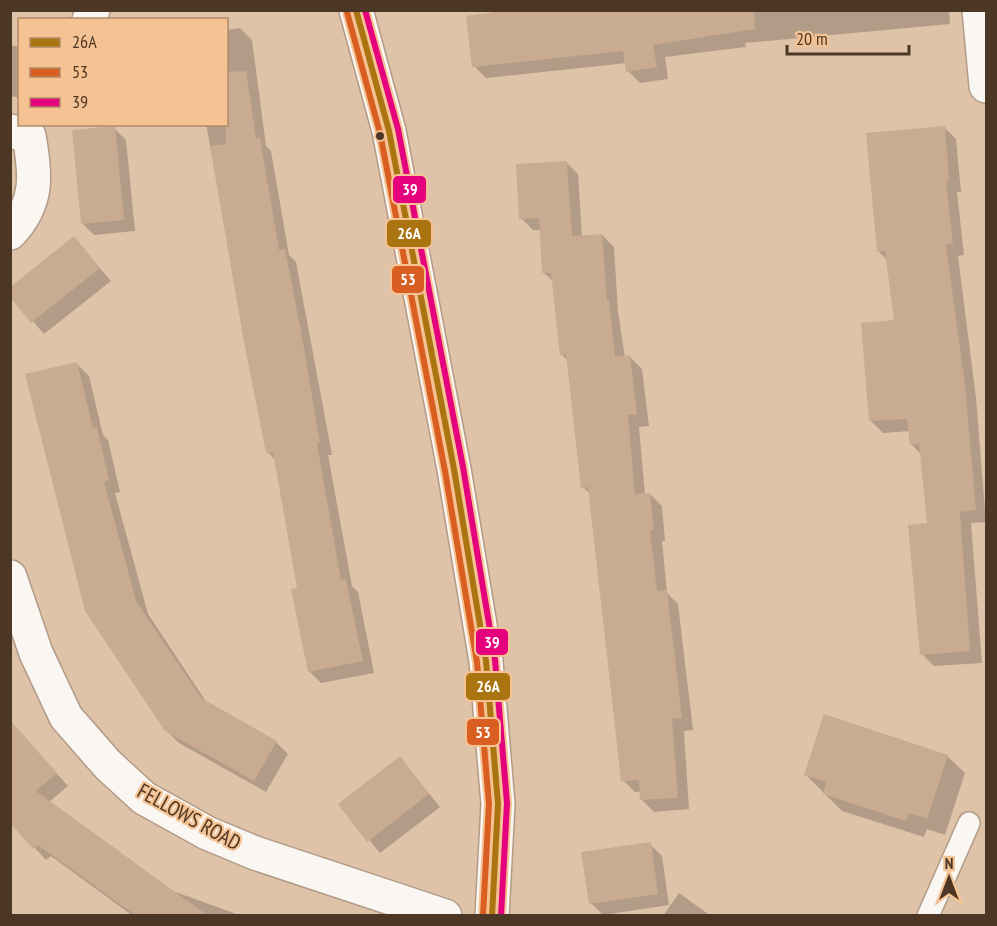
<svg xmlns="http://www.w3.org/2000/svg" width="997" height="926" viewBox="0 0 997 926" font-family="'PT Sans Narrow',sans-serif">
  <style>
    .shadow { fill: #0003 }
    .building { fill: #c8ab90 }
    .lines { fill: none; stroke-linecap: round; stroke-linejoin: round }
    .service-casing { stroke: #b19b87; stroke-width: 24 }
    .minor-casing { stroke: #b19b87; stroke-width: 36 }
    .tertiary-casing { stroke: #b19b87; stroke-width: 36 }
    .service { stroke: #faf6f2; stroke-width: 21 }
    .minor { stroke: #faf6f2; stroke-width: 33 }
    .tertiary { stroke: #faf6f2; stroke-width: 33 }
    .bus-1-casing { stroke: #f5c293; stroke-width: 10 }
    .bus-2-casing { stroke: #f5c293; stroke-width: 10 }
    .bus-3-casing { stroke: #f5c293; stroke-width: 10 }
    .bus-1 { stroke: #aa7410; stroke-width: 6 }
    .bus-2 { stroke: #d95e22; stroke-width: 6 }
    .bus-3 { stroke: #e5007d; stroke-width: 6 }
    .bus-dot { fill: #4c3724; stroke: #f5c293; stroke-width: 2 }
    .labels { text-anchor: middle; stroke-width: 4.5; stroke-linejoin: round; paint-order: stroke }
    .street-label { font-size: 21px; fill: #4c3724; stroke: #f5c293 }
    .line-badge { stroke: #f5c293; stroke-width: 2 }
    .badge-label { font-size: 16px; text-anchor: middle; font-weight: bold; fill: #fff }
  </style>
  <rect width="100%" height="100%" fill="#dfc3a9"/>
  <path class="shadow" d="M523,10h426l1,14 -205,19 1,4 -81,10 3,22 -28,4 -12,-12 -1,-8 -141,15 -12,-12z
    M240,28l12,12 14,106 5,5 18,104 7,7 36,193h-4l24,131 6,6 16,81 -53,10 -12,-12 -10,-82 -24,-129 -7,-8 -62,-328h20v-94z
    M10,45l10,2v51l-10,-2z
    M944,127l12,12 5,53h-4l7,63 -6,1 18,142 10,124 -15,1 11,140 -48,3 -12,-12 7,-130 -7,-69 -11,-11 -1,-13 -27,2 -12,-12 24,-99 -7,-61 -10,-10z
    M114,128l12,12 9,91 -41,4 -12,-12z
    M566,162l12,12 4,63 20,-2 12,12 4,64 7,47 5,-1 12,12 7,57 -10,1 6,68 5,-1 12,12 3,35h-3l5,52 11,11 15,126 -9,1 5,78 -35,3 -12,-12 -1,-8h-6l-12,-12 -32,-285 -8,-8 -15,-126 -7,-7 -7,-72 -10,-9 -3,-43h-8l-12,-12z
    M74,238l37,43 -67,53 -34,-39z
    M77,364l12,12 14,59 5,5 12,52 -5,1 33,121 59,89 69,39 12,12 -22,38 -87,-49 -13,-13 -80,-120z
    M20,733l48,53 -19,16 121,88 72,26h-109l-82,-60 -5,4 -36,-39z
    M947,756l18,17 -20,62 -18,-6 -3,8 -82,-26 -37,-37z
    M400,758l40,49 -60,46 -40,-49z
    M650,844l12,12 7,49 -66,10 -12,-12z
    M679,893l32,23h-48z"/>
  <path class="building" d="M510,10h244l1,19 -102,16 4,22 -31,5 -3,-21 -151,16 -6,-51z
    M246,71l10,67h4l19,112 6,-1 16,82 19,112h-3l24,137 5,-1 17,82 -55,11 -17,-83 6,-1 -24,-136 -7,1 -22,-111 -34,-196 16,-2v-72z
    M115,126l9,94 -43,4 -9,-94z
    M945,126l4,54h-3l7,64 -7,1 19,140 11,125 -16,2 10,139 -50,4 -12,-130 19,-2 -8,-79 -9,1 -3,-26 -38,2 -8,-98 33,-3 -9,-69 -8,1 -11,-119z
    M567,161l5,75 30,-2 5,66h2l6,57 15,-2 7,59 -9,1 7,79 15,-1 4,37h-4l7,61 10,-1 15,128 -10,1 6,79 -38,2 -1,-20 -18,1 -33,-294 -7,1 -15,-134 -6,1 -9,-82h-9l-3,-55 -20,1 -3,-55z
    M74,236l26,32 -69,55 -21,-26v-10z
    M77,362l16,66 4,-1 12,53 -5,2 32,119 65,97 76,43 -23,40 -89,-50 -80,-120 -60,-237z
    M824,714l124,41 -21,64 -18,-6 -3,8 -83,-27 3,-12 -22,-7z
    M10,720l47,53 -21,18 171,124h-72l-97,-70 -5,4 -23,-26z
    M400,756l29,38 -62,48 -29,-38z
    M651,842l7,52 -69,10 -8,-52z"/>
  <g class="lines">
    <g class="service-casing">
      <path id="service" d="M928,916l41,-93"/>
    </g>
    <g class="minor-casing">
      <path id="minor" d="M979,10l7,76
        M89,20l4,-10
        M10,131l19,5c7,38 10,67 -19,97
        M10,577l26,76 30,64 42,48 36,33 63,35 48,20 190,63"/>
    </g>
    <g class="tertiary-casing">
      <path id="tertiary" d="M356,10l33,121 65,338 32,192 12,143 -6,112"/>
    </g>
    <use href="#service" class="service"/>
    <use href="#minor" class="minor"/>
    <use href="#tertiary" class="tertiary"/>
    <g class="bus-1-casing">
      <path id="bus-1" d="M356,10l33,121 65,338 32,192 12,143 -6,112"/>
    </g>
    <g class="bus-2-casing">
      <path id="bus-2" d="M347,12l33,121 65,338 32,191 12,142 -6,112"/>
    </g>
    <g class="bus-3-casing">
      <path id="bus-3" d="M365,10l33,119 65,338 32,193 12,143 -6,113"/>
    </g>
    <use href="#bus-1" class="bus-1"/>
    <use href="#bus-2" class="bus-2"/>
    <use href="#bus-3" class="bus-3"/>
  </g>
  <circle class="bus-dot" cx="380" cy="136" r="5"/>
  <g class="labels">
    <g class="street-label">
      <text transform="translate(189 817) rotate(29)" y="7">FELLOWS ROAD</text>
    </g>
  </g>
  <g class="line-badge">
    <rect x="392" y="175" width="35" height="29" rx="6" fill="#e5007d"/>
    <rect x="386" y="219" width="46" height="29" rx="6" fill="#aa7410"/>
    <rect x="391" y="265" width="34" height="29" rx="6" fill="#d95e22"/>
    <rect x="475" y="628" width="34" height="28" rx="6" fill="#e5007d"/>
    <rect x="465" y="672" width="46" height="29" rx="6" fill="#aa7410"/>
    <rect x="466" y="718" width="34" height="28" rx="6" fill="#d95e22"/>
  </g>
  <g class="badge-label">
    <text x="410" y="195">39</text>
    <text x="409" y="239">26A</text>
    <text x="408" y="285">53</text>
    <text x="492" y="648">39</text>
    <text x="488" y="692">26A</text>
    <text x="483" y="738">53</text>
  </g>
  <rect width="997" height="926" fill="none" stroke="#4c3724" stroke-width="24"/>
  <rect x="18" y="18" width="210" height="108" fill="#f5c293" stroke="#b18a67" stroke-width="1.5"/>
  <rect x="30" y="38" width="30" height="9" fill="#aa7410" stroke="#b18a67" stroke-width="1.5"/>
  <text x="72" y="48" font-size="18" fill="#4c3724">26A</text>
  <rect x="30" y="68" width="30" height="9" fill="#d95e22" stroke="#b18a67" stroke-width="1.5"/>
  <text x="72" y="78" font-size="18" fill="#4c3724">53</text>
  <rect x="30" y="98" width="30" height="9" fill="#e5007d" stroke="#b18a67" stroke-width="1.5"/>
  <text x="72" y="108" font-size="18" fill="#4c3724">39</text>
  <g transform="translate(949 878)" stroke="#f5c293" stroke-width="4.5" paint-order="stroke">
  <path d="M0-4.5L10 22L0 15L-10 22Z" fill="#4c3724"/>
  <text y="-9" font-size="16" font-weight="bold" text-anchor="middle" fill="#4c3724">N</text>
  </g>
  <path d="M787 45v9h122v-9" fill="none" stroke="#4c3724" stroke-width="3"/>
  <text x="796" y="45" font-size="18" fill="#4c3724" stroke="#f5c293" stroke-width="4.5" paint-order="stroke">20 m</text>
</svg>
